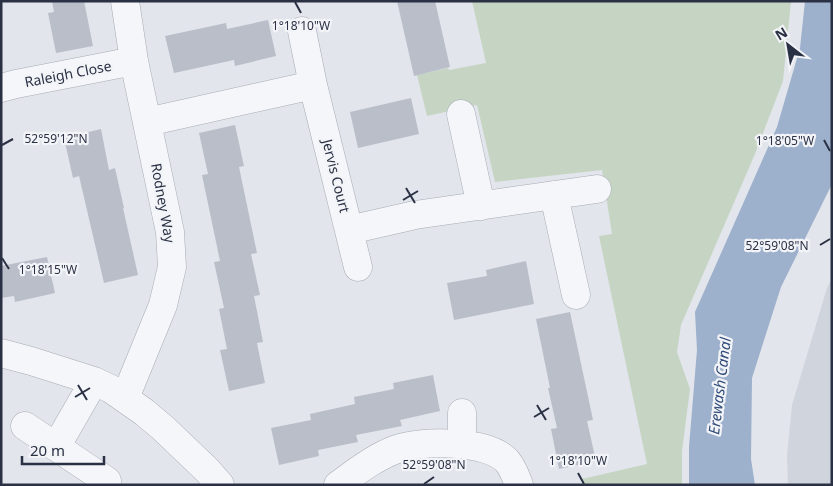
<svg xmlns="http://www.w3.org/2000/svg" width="833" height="486" viewBox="0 0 833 486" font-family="'Noto Sans',sans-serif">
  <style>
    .built { fill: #d0d4dd }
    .green { fill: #c6d5c3 }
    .water { fill: #9db0cc }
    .building { fill: #b9bec9 }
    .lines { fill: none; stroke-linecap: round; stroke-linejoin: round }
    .minor-casing { stroke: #a7abb6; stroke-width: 29 }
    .minor { stroke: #f5f6f9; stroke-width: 28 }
    .ticks { fill: none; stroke: #2a3144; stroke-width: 2 }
    .labels { text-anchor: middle; stroke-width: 4.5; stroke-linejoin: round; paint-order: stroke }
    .street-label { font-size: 14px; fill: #2a3144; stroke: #f2f4f8 }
    .water-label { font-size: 15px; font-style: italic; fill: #324d7a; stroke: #f2f4f8 }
    .ticks-label { font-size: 12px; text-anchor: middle; fill: #2a3144; stroke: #f2f4f8; stroke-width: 4.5; stroke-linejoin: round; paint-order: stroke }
  </style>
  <rect width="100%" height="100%" fill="#e2e5eb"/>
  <path class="built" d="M832,278v207h-44l-1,-29 5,-51 35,-117z"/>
  <path class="green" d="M472,1h319l-8,80 -28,73 -74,171 -4,27 13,37 -8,62v34h-98l-2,-6 65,-15 -48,-228 13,-2 -10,-64 -107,12 -18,-77 -50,11 -10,-41 31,-7 1,2 37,-7z"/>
  <path class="water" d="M805,1h27v183l-51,103 -29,91 -1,81 4,26h-66v-38l8,-97 -2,-38 82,-185 23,-79z"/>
  <path class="building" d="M52,1h32l9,45 -37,7 -8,-40 6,-1z
    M397,1h38l15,66 -36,9z
    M268,20l8,36 -41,10 -1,-6 -60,13 -9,-37 61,-13 1,6z
    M411,98l8,36 -61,14 -8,-36z
    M235,125l9,41 -5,1 18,86 -6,1 9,41 -6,1 9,46 -6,1 8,40 -36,8 -9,-41 7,-1 -8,-40 5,-1 -10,-46 6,-1 -18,-86 6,-1 -9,-41z
    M101,129l8,41 6,-2 9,40h-1l15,67 -34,8 -25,-107 -6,2 -9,-40z
    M47,257l8,36 -40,9 -1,-6 -13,2v-32z
    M526,261l8,43 -80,16 -7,-37 40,-7 -1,-6z
    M570,312l23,108 -6,1 9,40 -37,8 -8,-40 6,-1 -9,-40h2l-14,-69z
    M433,375l7,36 -40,9 2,6 -46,9 2,7 -40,8 1,6 -40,9 -8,-37 40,-8 -1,-6 45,-10 -1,-7 40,-8 -1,-6z"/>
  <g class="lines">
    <g class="minor-casing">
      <path id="minor" d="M302,31l11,54 45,182
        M1,88l15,-4 118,-23
        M461,114l20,92
        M147,122l166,-37
        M554,195l22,100
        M349,230l66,-15 182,-26
        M1,353l30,8 63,20 17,8 33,23 19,16 44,42 13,15
        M125,398l38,-93 9,-38 -2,-35 -36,-171 -9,-60
        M25,426l82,55
        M462,444v-31
        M56,447l38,-66
        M338,485c18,-13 37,-28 59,-36 25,-9 91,-9 110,12 6,7 9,16 12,24"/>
    </g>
    <use href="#minor" class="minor"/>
  </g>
  <path class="ticks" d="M295,2l6,11M824,140l6,11M2,145l11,-6M406,188l9,15M403,200l15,-9M820,245l10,-6M2,258l7,11M78,385l9,15M75,397l15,-9M537,405l9,15M534,417l15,-9M578,473l6,11M424,484l10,-7"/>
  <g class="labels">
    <g class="street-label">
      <text transform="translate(68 74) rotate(-11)" y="5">Raleigh Close</text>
      <text transform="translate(336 176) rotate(76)" y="5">Jervis Court</text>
      <text transform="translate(163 203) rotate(80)" y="5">Rodney Way</text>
    </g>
    <g class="water-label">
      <text transform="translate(720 386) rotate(-83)" y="5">Erewash Canal</text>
    </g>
  </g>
  <g class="ticks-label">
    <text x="301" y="30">1°18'10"W</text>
    <text x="56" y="143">52°59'12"N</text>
    <text x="785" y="145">1°18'05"W</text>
    <text x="777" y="250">52°59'08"N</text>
    <text x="48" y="274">1°18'15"W</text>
    <text x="578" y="465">1°18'10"W</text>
    <text x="434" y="469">52°59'08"N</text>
  </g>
  <rect width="833" height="486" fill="none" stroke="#2a3144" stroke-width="5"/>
  <g transform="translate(788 45) rotate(329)" stroke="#f2f4f8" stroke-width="4" paint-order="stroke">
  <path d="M0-4L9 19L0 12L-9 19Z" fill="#2a3144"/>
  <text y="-8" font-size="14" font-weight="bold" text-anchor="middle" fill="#2a3144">N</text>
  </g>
  <path d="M22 456v8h82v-8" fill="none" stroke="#2a3144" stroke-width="2.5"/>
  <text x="30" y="456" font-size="15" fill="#2a3144" stroke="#f2f4f8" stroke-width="4" paint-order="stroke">20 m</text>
</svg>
